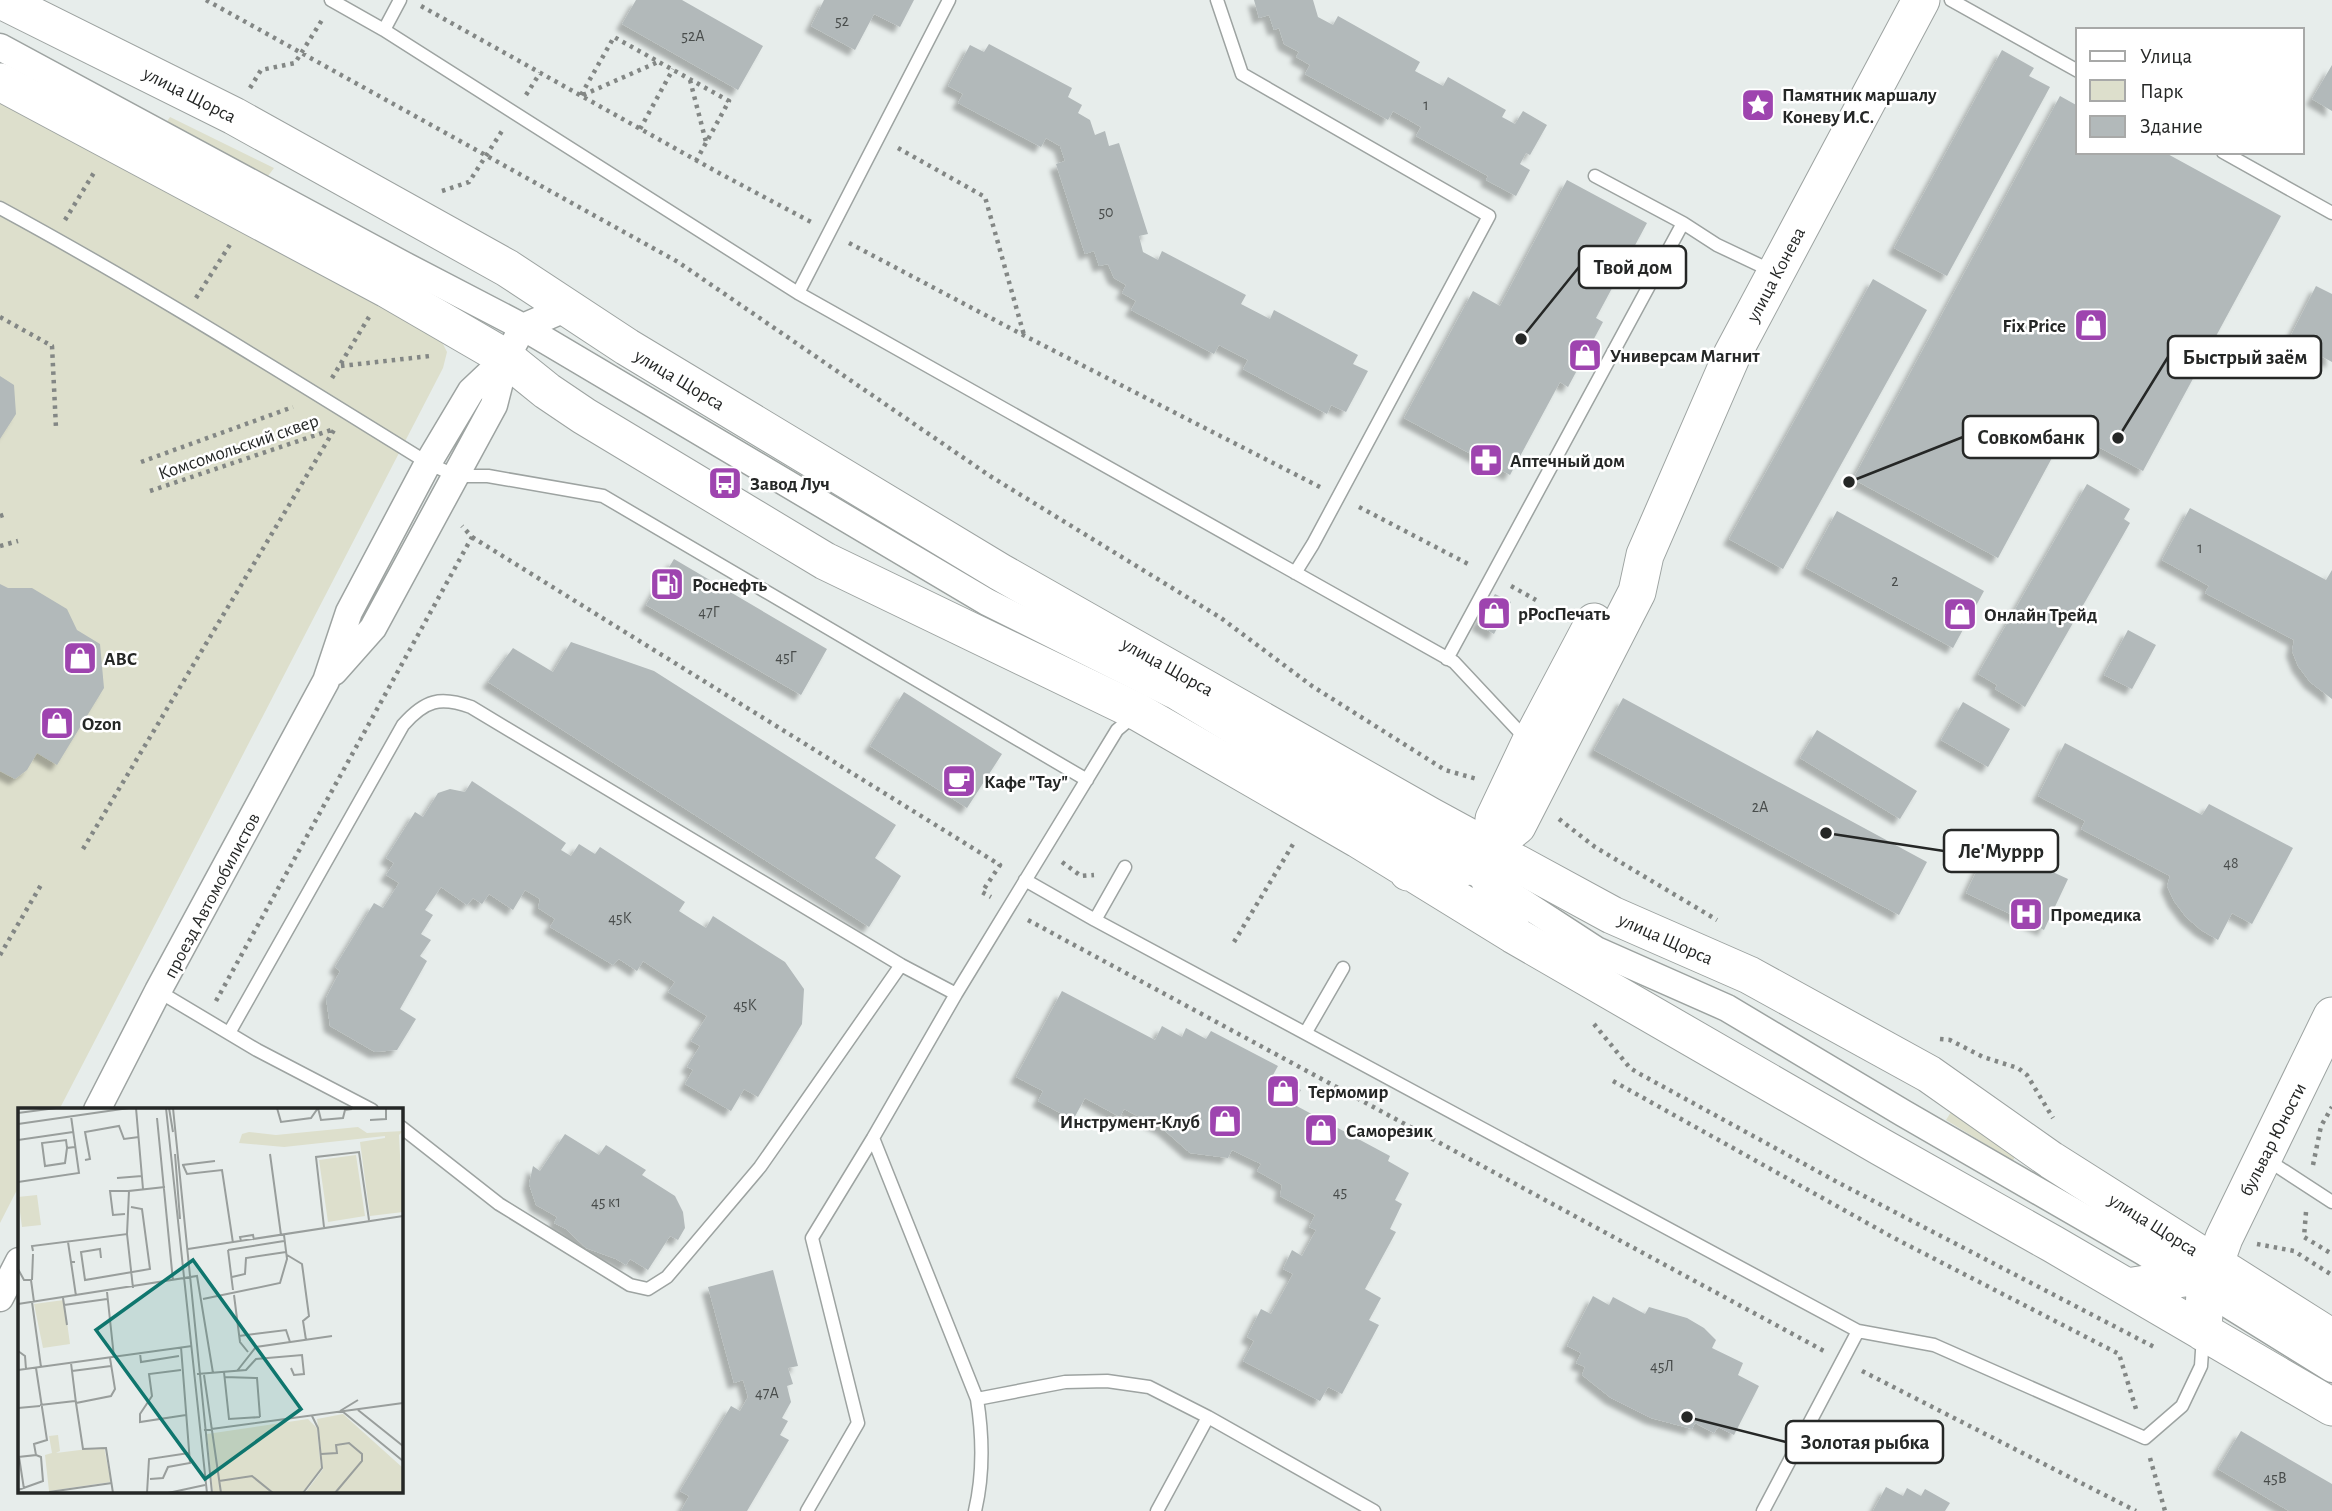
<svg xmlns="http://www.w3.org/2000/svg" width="2332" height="1511" viewBox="0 0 2332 1511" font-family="'Alegreya Sans',sans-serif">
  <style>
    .green { fill: #dddfcc }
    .building { fill: #b2b9ba; filter: url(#shadow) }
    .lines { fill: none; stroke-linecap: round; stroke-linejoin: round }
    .lane-casing { stroke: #9da3a1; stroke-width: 15 }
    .street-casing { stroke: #9da3a1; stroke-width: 29 }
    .secondary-casing { stroke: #9da3a1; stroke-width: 39 }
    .path { stroke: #838785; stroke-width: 4.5; stroke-dasharray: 3.5 5; stroke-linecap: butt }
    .lane { stroke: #fff; stroke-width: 12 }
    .street { stroke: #fff; stroke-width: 26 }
    .secondary { stroke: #fff; stroke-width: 37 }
    .labels { text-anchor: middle; stroke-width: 5; stroke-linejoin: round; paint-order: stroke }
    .number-label { font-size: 16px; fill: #484c4b }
    .street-label { font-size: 19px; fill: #252726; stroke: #fff }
    .poi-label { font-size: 19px; font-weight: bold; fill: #252726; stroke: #fff; text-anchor: start }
    .inset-road { fill: none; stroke: #999e9c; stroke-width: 2 }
    .view { fill: #0f766e; fill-opacity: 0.15; stroke: #0f766e; stroke-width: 3.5 }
    .inset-edge { fill: none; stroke: #252726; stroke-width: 3.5 }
    .leader { fill: none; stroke: #252726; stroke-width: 2.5 }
    .callout-dot { fill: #252726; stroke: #fff; stroke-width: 2.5 }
    .callout { fill: #fff; stroke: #252726; stroke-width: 2.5 }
    .callout-label { font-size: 21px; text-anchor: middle; font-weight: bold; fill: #252726 }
  </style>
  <defs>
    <filter id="shadow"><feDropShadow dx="-6" dy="6" stdDeviation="2" flood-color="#0004"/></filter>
  </defs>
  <rect width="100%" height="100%" fill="#e7edeb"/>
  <path class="green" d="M0,96l438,238 9,18 -4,16 -384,742h-40v76l-19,37z
    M170,117l104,51 -9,12 -99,-57z
    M1954,1107l62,47 -3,7 -67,-41z"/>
  <path class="building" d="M636,0h46l81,46 -25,44 -116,-66z
    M824,0h90l-14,27 -26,-13 -19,36 -44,-24z
    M1254,0h59l5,17 15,8 5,-9 82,46 -5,9 28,15 5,-9 58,33 -4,7 13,7 8,-13 24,14 -17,30 -4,-2 -6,11 10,6 -14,26 -30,-16 2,-4 -72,-40 5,-9 -28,-16 -5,9 -83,-46 5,-9 -14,-8 3,-5 -15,-8 -5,-16 -5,2 -5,-15 -10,3z
    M989,44l83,44 -4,9 14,8 -4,8 12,7 5,15 10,-4 4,15 10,-3 29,91 -9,2 4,16 15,8 4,-9 84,44 -5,9 29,15 4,-9 84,45 -5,9 15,7 -22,41 -15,-7 -4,9 -84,-45 5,-9 -29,-15 -5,9 -83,-44 5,-9 -14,-8 4,-8 -12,-7 -6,-14 -9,2 -5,-15 -9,3 -29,-90 9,-3 -5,-15 -14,-8 -5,9 -83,-44 5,-9 -15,-8 22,-41 14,7z
    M2002,50l32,18 -5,8 21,11 -103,189 -53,-28z
    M2332,65v46l-20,-12z
    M2060,96l18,10v46h86l117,64 -138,255 -76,-41 -69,128 -145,-79z
    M1567,180l80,43 -51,95 7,4 -35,65 -8,-5 -50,93 -106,-57 69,-127 27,15z
    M1873,279l54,31 -144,259 -54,-30z
    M2316,286l16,8v68l-43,-23z
    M0,376l14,9 2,29 -16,25z
    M2087,484l43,25 -6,10 6,4 -105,184 -30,-18 2,-4 -19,-11z
    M2190,508l136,72 6,-10v129l-22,-17 -12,-16 -6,-15 2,-11 -89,-47 4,-7 -47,-26z
    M1837,511l147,80 -31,57 -147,-80z
    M674,559l153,90 -26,46 -155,-90z
    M0,584l8,4h24l35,21 10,21 23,14 4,44 -47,77 -20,-12 -10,17 -12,9 -15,-8z
    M1495,594l16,8 -17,32 -17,-10z
    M2128,630l28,15 -24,44 -28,-14z
    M571,642l83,29 242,154 -21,33 26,18 -32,51 -381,-245 25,-34 40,24z
    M904,692l98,62 -35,54 -97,-62z
    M1623,698l304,164 -28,53 -305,-165z
    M1963,702l47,27 -22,38 -47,-27z
    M1817,730l100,61 -17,28 -100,-61z
    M2065,743l137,72 7,-11 84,44 -41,76 -20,-11 -14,27 -17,-10 -15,-13 -12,-16 -7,-15 3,-10 -89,-47 4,-8 -47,-25z
    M472,781l94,62 -5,7 10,6 8,-12 16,10 5,-7 85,55 -6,9 14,9 13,8 7,-12 72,46 19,27 -2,35 -44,73 -14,-8 -13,22 -46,-27 8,-14 -6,-3 13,-21 -9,-5 16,-25 -39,-24 7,-10 -32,-21 -6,10 -18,-12 -6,6 -63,-38 5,-8 -17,-11 2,-9 -15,-9 -12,20 -24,-16 -7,10 -9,-6 -6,7 -26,-18 -16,23 8,5 -12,19 10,6 -11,16 7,5 -27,48 16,10 -19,31 -22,2 -45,-26 -4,-28 14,-27 -5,-4 39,-64 9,5 16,-25 -13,-8 8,-12 -8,-5 29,-46 8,5 15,-24 12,-4 15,3z
    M1990,843l78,36 -24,51 -78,-37z
    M1062,991l93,49 7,-14 20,11 4,-9 20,11 5,-8 67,35 -5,9 28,15 -8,14 97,52 -2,5 21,12 -14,27 7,4 -12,25 6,3 -31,57 16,9 -12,22 10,5 -37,69 -14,-7 -8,14 -77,-40 11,-20 -7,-4 14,-28 10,5 22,-40 -10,-5 9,-19 10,6 14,-26 -7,-3 6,-12 -35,-19 2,-11 -25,-14 4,-7 -29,-14 -4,8 -38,-5 -27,-24 -39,-20 -4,8 -35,-19 -12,22 -35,-19 5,-10 -27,-14z
    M565,1134l34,21 7,-10 40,25 -4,5 33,21 8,16 2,16 -7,12 -8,-4 -22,34 -18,-11 -4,6 -10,-6 -30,-11 -20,-19 -12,-6 3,-6 -21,-12 -7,-21 4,-18 7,5z
    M773,1270l25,96 -10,2 5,16 -6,2 4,16 -9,16 6,3 -8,14 9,5 -42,71h-66l8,-15 -9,-5 51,-85 9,5 8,-14 -5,-17 -9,3 -26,-96z
    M1593,1296l16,9 4,-8 32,17 4,-7 38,11 17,10 12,12 -4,8 31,15 -5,12 21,11 -25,49 -16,-8 -4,6 -19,-10 -3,6 -41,-11 -40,-20 -29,-23 3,-8 -9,-4 5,-10 -14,-7z
    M2241,1431l91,53v27h-43l-71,-42z
    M1886,1487l17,9 4,-8 14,8 4,-7 25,14 -5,8h-72z"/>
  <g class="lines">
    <g class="lane-casing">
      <path id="lane" d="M331,0l53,30 414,263 656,369 73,78
        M1217,0l25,74 247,142 -176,328 -18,29
        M1951,0l127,71
        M384,30l16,-30
        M2223,152l109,61
        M1595,176l88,47
        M0,208c146,79 287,168 428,255l28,13h32l115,20 484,284
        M798,293l151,-293
        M1447,659l236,-436 34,22 55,26
        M1025,880l70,40 763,411 76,14 211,93 37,-32 19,-40 2,-30
        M1095,920l30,-53
        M158,991l99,59 115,60
        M1306,1032l37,-64
        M229,1033l174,-308c22,-25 37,-29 68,-18l430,258 55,29
        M401,1127l98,77 131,81 18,4 19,-12 93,-110 141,-202
        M873,1138l104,261c6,38 7,74 -2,112
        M2266,1159l66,43
        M977,1399l88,-17 42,-1 42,6 59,30 166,94
        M807,1511l51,-88 -46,-185 61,-100 83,-144 161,-264 19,-16
        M1157,1511l51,-94
        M1763,1511l95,-180"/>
    </g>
    <g class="street-casing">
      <path id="street" d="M0,47l402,217 121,63 464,275 186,93 200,121 117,65 106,69 131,58 176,105 239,138 190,118
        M334,672l39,-44 71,-131 50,-92 12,-47 17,-31 44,-19
        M97,1110l61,-119 168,-310 23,-69 79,-149 43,-72 35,-33
        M0,1298l19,-37"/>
    </g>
    <g class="secondary-casing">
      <path id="secondary" d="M1,0l233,116 273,152 120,79 373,225 430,244 182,99 137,60 180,99 122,86 281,178
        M0,82l387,207 119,69 41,33 37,25 241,145 313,151 220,127 156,96 367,212 172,97 279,163
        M1408,872l57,-5 52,-41 120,-234 8,-37 87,-200 189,-355
        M1514,935l-24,-54 4,-62 36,-76 64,-121
        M2127,1287l57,-9 31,-15
        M2203,1332l2,-41 19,-53 108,-222"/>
    </g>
    <path class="path" d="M206,0l472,262 312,214 231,142 91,68 133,84 32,9
      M421,6l298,167 92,49
      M690,80l16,62
      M250,88l11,-18 34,-7 27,-43
      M526,95l14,-22
      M581,95l33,-58 115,64 -33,60
      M583,95l75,-33
      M640,129l33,-60
      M898,148l87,49 39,138
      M442,191l27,-9 33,-51
      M65,220l30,-49
      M849,243l176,93 295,151
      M196,298l35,-55
      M0,317l52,29 4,82
      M341,366l89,-10
      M332,378l37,-61
      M141,462l152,-55
      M150,491l181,-61
      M1359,507l113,59
      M0,516l6,-2
      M472,537l528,328 -18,27 9,5
      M0,546l18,-5
      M1511,586l25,14
      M1559,819l36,28 122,73
      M83,849l251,-419
      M1062,862l19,14 13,-1
      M1028,920l796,431
      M1234,942l61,-101
      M0,955l41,-70
      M216,1001l256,-464 -10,-11
      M1594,1024l36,44 10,6 199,109 317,165
      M1940,1039l10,1 33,17 35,11 9,7 26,43
      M1613,1081l281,157 225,116 17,55
      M2313,1165l8,-39 11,-19
      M2306,1212l-2,25 28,17
      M2257,1244l37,7 38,24
      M1862,1371l274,140
      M2150,1458l15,53"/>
    <use href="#lane" class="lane"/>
    <use href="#street" class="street"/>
    <use href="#secondary" class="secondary"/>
  </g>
  <defs>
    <g id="sight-square" transform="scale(1.75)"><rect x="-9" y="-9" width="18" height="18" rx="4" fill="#9e44af" stroke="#fff"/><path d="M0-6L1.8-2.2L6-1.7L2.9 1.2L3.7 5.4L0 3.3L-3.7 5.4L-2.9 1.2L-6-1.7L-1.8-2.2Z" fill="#fff"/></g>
    <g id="shop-square" transform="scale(1.75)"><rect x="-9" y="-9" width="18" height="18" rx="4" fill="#9e44af" stroke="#fff"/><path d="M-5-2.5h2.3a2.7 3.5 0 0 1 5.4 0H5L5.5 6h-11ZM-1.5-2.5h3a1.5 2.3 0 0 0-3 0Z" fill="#fff"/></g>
    <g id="pharmacy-square" transform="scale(1.75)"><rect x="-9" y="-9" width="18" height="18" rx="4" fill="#9e44af" stroke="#fff"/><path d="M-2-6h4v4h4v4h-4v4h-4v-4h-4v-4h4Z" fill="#fff"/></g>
    <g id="bus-square" transform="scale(1.75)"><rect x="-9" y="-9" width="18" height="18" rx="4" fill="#9e44af" stroke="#fff"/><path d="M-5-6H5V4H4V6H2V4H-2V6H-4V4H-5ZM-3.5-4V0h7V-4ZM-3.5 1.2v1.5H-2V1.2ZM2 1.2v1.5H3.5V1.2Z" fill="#fff"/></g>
    <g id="fuel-square" transform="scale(1.75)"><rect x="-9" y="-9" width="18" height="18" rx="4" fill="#9e44af" stroke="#fff"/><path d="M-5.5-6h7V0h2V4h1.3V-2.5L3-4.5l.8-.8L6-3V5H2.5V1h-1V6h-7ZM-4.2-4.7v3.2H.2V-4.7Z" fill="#fff"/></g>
    <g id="cafe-square" transform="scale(1.75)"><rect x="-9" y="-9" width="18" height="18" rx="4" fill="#9e44af" stroke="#fff"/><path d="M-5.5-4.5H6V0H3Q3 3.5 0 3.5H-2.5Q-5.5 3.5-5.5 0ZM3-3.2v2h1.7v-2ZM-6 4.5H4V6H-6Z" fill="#fff"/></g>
    <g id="hospital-square" transform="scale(1.75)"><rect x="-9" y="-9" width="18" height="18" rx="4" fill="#9e44af" stroke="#fff"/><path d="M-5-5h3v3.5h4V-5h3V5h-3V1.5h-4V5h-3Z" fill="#fff"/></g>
  </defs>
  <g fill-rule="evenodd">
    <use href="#sight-square" x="1758" y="105"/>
    <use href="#shop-square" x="2091" y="325"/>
    <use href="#shop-square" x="1585" y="355"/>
    <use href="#pharmacy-square" x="1486" y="460"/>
    <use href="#bus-square" x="725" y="483"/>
    <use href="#fuel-square" x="667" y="584"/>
    <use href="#shop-square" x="1494" y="613"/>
    <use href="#shop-square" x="1960" y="614"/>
    <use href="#shop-square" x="80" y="658"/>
    <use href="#shop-square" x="57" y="723"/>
    <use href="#cafe-square" x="959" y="781"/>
    <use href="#hospital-square" x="2026" y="914"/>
    <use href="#shop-square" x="1283" y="1091"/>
    <use href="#shop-square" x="1225" y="1121"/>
    <use href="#shop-square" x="1321" y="1130"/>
  </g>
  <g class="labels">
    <g class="number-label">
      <text x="842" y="26">52</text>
      <text x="693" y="41">52А</text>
      <text x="1426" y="110">1</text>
      <text x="1106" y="217">50</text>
      <text x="2200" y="553">1</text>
      <text x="1895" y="586">2</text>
      <text x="709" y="617">47Г</text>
      <text x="786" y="662">45Г</text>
      <text x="1760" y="812">2А</text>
      <text x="2231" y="868">48</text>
      <text x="620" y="923">45К</text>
      <text x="745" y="1010">45К</text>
      <text x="1340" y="1197">45</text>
      <text x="606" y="1207">45 к1</text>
      <text x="1662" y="1371">45Л</text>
      <text x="767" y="1398">47А</text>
      <text x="2275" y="1483">45В</text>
    </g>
    <g class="street-label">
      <text transform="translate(190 94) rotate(27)" y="7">улица Щорса</text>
      <text transform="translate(1775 274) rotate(-62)" y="7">улица Конева</text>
      <text transform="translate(680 379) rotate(31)" y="7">улица Щорса</text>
      <text transform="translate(238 446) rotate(-19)" y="7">Комсомольский сквер</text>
      <text transform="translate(1168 666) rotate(29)" y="7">улица Щорса</text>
      <text transform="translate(211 895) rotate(-62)" y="7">проезд Автомобилистов</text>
      <text transform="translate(1666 938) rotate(24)" y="7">улица Щорса</text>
      <text transform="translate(2272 1139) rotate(-63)" y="7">бульвар Юности</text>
      <text transform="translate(2154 1224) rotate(32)" y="7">улица Щорса</text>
    </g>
    <g class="poi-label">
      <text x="1782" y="101">Памятник маршалу<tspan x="1782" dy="22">Коневу И.С.</tspan></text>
      <text x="2066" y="332" text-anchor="end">Fix Price</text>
      <text x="1610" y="362">Универсам Магнит</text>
      <text x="1510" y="467">Аптечный дом</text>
      <text x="750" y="490">Завод Луч</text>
      <text x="692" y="591">Роснефть</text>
      <text x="1518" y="620">рРосПечать</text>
      <text x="1984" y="621">Онлайн Трейд</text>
      <text x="104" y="665">АВС</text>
      <text x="82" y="730">Ozon</text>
      <text x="984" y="788">Кафе "Тау"</text>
      <text x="2050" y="921">Промедика</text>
      <text x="1308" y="1098">Термомир</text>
      <text x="1200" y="1128" text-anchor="end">Инструмент-Клуб</text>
      <text x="1346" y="1137">Саморезик</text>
    </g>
  </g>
  <g transform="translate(18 1108)">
    <rect width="385" height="385" fill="#e7edeb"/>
    <path d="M340,19l9,6 36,-2 -4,4 4,77 -33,4 -10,-74 25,-4v-2l-101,11 -45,-4 3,-9 7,-2 27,3zM338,47l9,61 -37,6 -9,-62zM19,87l4,30 -19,2 -4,-30zM46,192l6,44 -27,4 -9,-44zM325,306l60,54v25h-98l18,-24 -6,-50zM290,311l9,9 4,41 -19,24h-89l-6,-59zM40,327l2,16 -4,2 48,-6 7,35 -62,9 -4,-36 7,-2 -3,-17z" fill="#dddfcc"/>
    <path class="inset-road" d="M118,0l7,81M148,0l41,385M151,0l4,24M155,0l39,385M259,0l4,14 30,-4 7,-10M300,0l3,12 22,-2 2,-8 7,-1M0,5l38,-5M139,10l16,163M352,12l16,-1v-11M0,16l111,-16M0,32l55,-8M49,40l-1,-8 -24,3 3,23 20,-3 2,-15 8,-1M157,46l5,65M252,46l11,81M67,52l5,-1 -5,-27 34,-6 5,13 15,-2M164,57l33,-4M165,57l4,9 35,-4 11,73M99,70l25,-2M0,74l61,-9 -8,-57M107,106l-12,1 -3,-24h19M306,119l-8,-70 43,-5 10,68M109,126l2,-43 36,-4M223,133l-1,-4 13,-2 1,5M50,134l3,20h4M170,141l215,-33M210,142l56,-9M210,142l5,40M15,143l-1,-5 95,-12 6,54M269,147l15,9 7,52 -6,5 3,19M83,150l-1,-9 -19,3 4,28 65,-11 -8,-60 -11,-2M53,154l5,34M0,161l6,11h7l3,22M214,169l13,-3 1,-16 40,-6M14,172l1,-26M89,184l7,65M216,187l6,47 8,10M45,190l4,27M185,191l77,-16 7,-24 -3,-24M14,194l9,65M0,196l179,-28 16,97M46,197l43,-6M221,228l47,-6 4,12M0,243l7,5 1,13M122,245l1,9 38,-6M53,255l5,40 35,-7 4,-7 -5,-31M0,262l174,-24M163,262l-32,4 3,22 -12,18v8l46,-7M54,263l39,-5M219,263l19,-24 76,-11M206,264l5,47 31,-2M179,266l49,-4 10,-11 46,-4 2,19 -10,1 -3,-7M186,267l17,118M206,269l33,1 3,39M58,295l7,46 23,-1 7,45M22,297l35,-4M0,300l22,-2M340,302l45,36M322,303l18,-11M324,303l61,50M186,322l199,-27M303,346l16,-1 -1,-8 13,-2 13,11v7l-27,32M0,349l18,-2 -2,-11 13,-4 -11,-72M1,349l5,32M132,371l13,-1 5,-11 22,-4 -9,-116M201,373l33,-5 21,17M0,382l25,-9 -2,-24 -5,-2M31,384l63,-9M129,385l2,-34 40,-6M150,385l37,-8M285,385l19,-25 -4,-40 -6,-12"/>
    <path class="view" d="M175,152l108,149 -96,70 -109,-149z"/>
    <rect width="385" height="385" class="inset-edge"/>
  </g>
  <path class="leader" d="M1521 339L1579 267M2118 438L2168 357M1849 482L1963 437M1826 833L1944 851M1687 1417L1786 1442"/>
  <g class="callout-dot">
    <circle cx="1521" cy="339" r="7"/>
    <circle cx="2118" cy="438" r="7"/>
    <circle cx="1849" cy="482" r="7"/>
    <circle cx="1826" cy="833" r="7"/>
    <circle cx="1687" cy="1417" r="7"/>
  </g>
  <g class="callout">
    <rect x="1579" y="246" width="107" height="42" rx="7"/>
    <rect x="2168" y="336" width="153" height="42" rx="7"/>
    <rect x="1963" y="416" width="135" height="42" rx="7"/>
    <rect x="1944" y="830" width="114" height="42" rx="7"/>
    <rect x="1786" y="1421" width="157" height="42" rx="7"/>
  </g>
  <g class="callout-label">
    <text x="1633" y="274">Твой дом</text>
    <text x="2245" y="364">Быстрый заём</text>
    <text x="2031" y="444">Совкомбанк</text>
    <text x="2001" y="858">Ле'Муррр</text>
    <text x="1865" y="1449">Золотая рыбка</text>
  </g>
  <rect x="2076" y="28" width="228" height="126" fill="#ffffff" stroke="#a8a9a8" stroke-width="2"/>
  <rect x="2090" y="51" width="35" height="10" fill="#ffffff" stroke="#a8a9a8" stroke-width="2"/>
  <text x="2140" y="63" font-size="21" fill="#252726">Улица</text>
  <rect x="2090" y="80" width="35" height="21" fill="#dddfcc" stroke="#a8a9a8" stroke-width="2"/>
  <text x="2140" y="98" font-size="21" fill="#252726">Парк</text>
  <rect x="2090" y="116" width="35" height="21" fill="#b2b9ba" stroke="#a8a9a8" stroke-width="2"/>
  <text x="2140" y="133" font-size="21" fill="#252726">Здание</text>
</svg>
